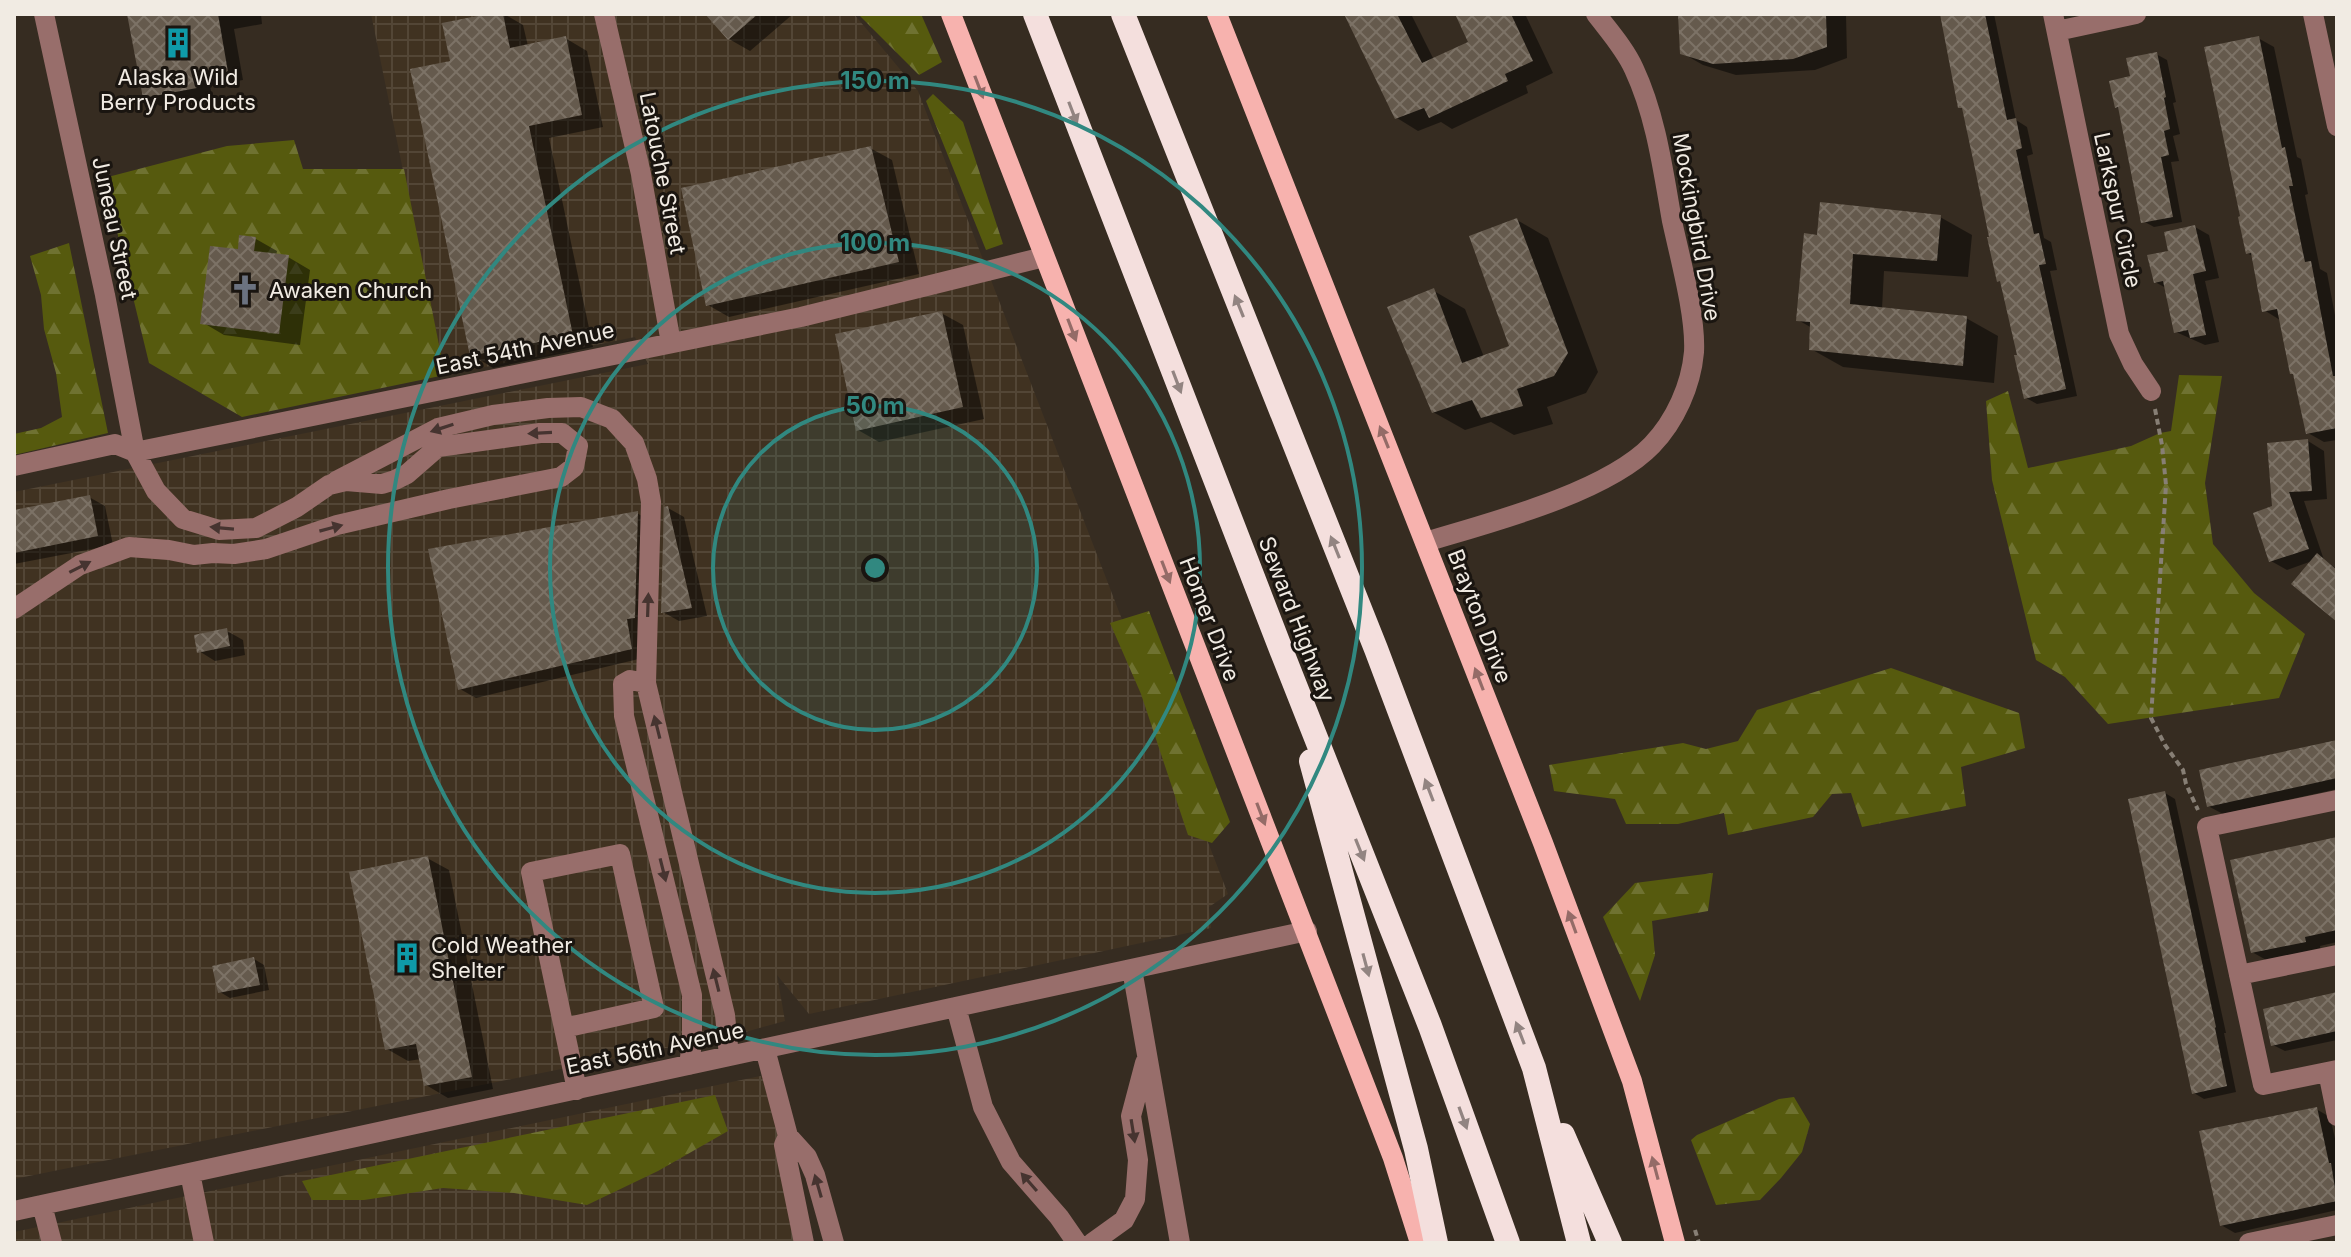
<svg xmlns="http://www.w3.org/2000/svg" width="2351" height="1257" viewBox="0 0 2351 1257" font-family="Inter,sans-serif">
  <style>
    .industrial { fill: url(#industrial-grid) }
    .forest { fill: url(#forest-firs) }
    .shadow { fill: #0007 }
    .building { fill: url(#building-cross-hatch) }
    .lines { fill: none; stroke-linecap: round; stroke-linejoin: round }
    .path { stroke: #877f75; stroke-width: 4; stroke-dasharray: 6 4; stroke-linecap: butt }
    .minor { stroke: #986e6b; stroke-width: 20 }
    .major { stroke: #f7b2ae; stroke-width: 20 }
    .highway { stroke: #f4dfdd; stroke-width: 24 }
    .oneway { fill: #946b67 }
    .oneway2 { fill: #928481 }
    .oneway3 { fill: #463430 }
    .ring { fill: none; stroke: #318880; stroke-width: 4 }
    .labels { text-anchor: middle; stroke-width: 6; stroke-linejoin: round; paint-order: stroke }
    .poi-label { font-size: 22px; fill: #f1ebe3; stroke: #1a1510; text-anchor: start }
    .street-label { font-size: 22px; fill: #f1ebe3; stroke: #1a1510 }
    .centre { fill: #318880; stroke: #1a1510; stroke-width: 4 }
    .ring-label { font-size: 24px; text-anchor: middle; font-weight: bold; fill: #318880; stroke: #1a1510; stroke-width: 6; stroke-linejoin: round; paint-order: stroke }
  </style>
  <defs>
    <pattern id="industrial-grid" width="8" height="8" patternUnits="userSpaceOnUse" patternTransform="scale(2)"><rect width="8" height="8" fill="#403221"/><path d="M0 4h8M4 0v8" fill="none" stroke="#534636"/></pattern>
    <pattern id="forest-firs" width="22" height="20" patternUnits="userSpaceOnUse" patternTransform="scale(2)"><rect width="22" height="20" fill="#565a0e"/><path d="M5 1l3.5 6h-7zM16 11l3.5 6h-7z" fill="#6f7231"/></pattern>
    <pattern id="building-cross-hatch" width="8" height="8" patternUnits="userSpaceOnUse" patternTransform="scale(2)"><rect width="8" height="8" fill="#655a4d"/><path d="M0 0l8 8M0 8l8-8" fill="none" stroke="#7c7266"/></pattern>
  </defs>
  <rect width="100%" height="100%" fill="#362c21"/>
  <path class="industrial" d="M371,14h483l64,77 310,803 -19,13 2,21 -402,86 -32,-39 8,46 -40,11 -731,147v-687l634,-128 -13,-27 -190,38z
    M775,1073l34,170h-795v-11z"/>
  <path class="forest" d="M858,14h63l21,48 -23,13z
    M933,94l30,28 40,122 -17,6 -60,-149z
    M294,140l9,29h101l41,206 -203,42 -93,-54 -45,-185 123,-32z
    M69,243l39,190 -94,22v-21l27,-6 21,-11 -6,-44 -12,-44 -3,-34 -11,-39z
    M2179,375l43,1 -17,107 8,61 41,49 51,41 -26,64 -171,26 -43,-47 -29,-17 -44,-180 -6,-79 22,-10 20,77 103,-22 29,-13 11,-2z
    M1149,611l81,211 -18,21 -24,-8 -47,-141 -31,-71z
    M1891,668l128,45 6,35 -64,19 5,39 -104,21 -11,-34 -19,1 -19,23 -85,18 -4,-22 -46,11h-52l-11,-25 -61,-8 -5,-26 134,-22 23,6 32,-8 19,-31z
    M1713,873l-5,38 -56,10 3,34 -15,46 -37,-84 32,-34z
    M715,1095l13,36 -70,40 -71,34 -73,-12 -71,-5 -79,12h-52l-10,-19z
    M1794,1097l16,27 -8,28 -21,26 -21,22 -44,5 -25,-65 6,-5 82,-36z"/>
  <path class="shadow" d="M129,14h132l1,10 -28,5 9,51 -33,6 2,10 -52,10 -16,-10z
    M497,14h7l19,11 5,21 37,-8 22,13 16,76 -54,11 44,209 -100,21 -21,-13 -20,-292z
    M708,14h85l-43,37 -21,-12z
    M1350,14h61l23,46 37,-17 -14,-29h68l28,59 -27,13 2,7 -76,36 -11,-7 -23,9 -21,-13z
    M1680,14h166l1,44 -32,12 -79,5 -33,-10 -21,-12z
    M1943,14h51l22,106 11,7 6,27 -6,2 17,82 7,4 6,28 -7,1 27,125 -40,8 -11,-6 -23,-116 -4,-2 -34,-170 -5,-3z
    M2258,38l16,9 23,110 4,2 7,35 -3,1 15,74 7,4 10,53v114l-13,2 -16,-9 -28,-113 -16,-10 -10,-53 -7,-4z
    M2156,54l11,6 9,42 -3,1 7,31 -7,2 6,25 -8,1 11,60 -28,5 -11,-6 -22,-112 -5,-2 16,-29z
    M870,148l22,12 27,114 -190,43 -21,-12z
    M1940,217l32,18 -4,42 -84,-6 -2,38 84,9 32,18 -4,47 -151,-16 -32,-18 1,-21 -14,-8 21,-82z
    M1517,220l31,18 50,134 -12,21 -39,14 6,17 -39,11 -23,-13 -26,8 -32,-18 1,-121 31,18 19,48 28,-10z
    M2195,227l14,8 10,43 -14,3 14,61 -14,3 -29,-13 -10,-44 -11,-6z
    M256,239l21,12 -1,5 12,1 22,13 -10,75 -76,-10 -22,-13 37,-70z
    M941,313l22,12 21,94 -105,23 -21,-12z
    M2308,441l16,10 3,48 -23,2 20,59 13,9v39l-25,-47 -25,9 -16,-9 3,-53z
    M89,497l16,9 8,39 -99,19v-51z
    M668,508l16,9 23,99 -28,5 -16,-9z
    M637,513l16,10 -6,134 -171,41 -16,-9z
    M227,631l16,9 2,15 -30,6 -16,-10z
    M2337,741v48l-114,25 -15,-8z
    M2165,793l10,6 51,234h-2l12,59 -32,7 -10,-6z
    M2337,840v102l-17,4 1,5 -53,10 -16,-9z
    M427,858l22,12 44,219 -45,9 -22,-13 -5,-26 -13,2 -21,-12z
    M254,959l10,6 5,25 -39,8 -10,-6z
    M2337,994v46l-52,11 -12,-6z
    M2316,1109l14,8 7,30v63l-102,23 -14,-8z"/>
  <path class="building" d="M127,14h91l10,58 -33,6 2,10 -54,10z
    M487,14h16l7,34 56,-12 16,79 -53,11 44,209 -103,21 -60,-287 40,-8 -8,-38z
    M705,14h53l-30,26z
    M1344,14h53l25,49 46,-21 -13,-28h56l22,47 -28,13 3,7 -79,37 -5,-10 -29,11z
    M1678,14h148l1,33 -34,12 -80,5 -33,-10z
    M1940,14h45l22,106 9,-2 6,30 -6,2 18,84 5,-1 7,31 -7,1 27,124 -42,10 -10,-44h3l-17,-74 -3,1 -10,-45h2l-15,-73 -12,-56h-4z
    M2259,36l23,112 3,-1 8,39h-4l16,76 6,-1 22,115h4v52l-31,6 -13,-60h-3l-13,-65 -15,3 -11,-59 -5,1 -8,-37 2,-1 -36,-169z
    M2157,52l9,45 -2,1 6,31 -6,2 5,24 -8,2 12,60 -32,6 -23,-116 -3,1 -6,-27 21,-5 -4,-18z
    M871,146l28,116 -193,44 -25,-118z
    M1820,202l121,13 -4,46 -84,-7 -3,50 117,12 -4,50 -154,-16 1,-28 -14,-1 8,-88 13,2z
    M1517,218l51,135 -14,23 -37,13 6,17 -42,12 -9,-18 -40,13 -45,-106 47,-19 28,75 47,-17 -40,-110z
    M2195,225l11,46 -13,3 13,61 -16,3 -2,-8 -14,3 -11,-52 -9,2 -7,-28 21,-4 -4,-19z
    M239,235l17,2 -2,14 35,4 -10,79 -79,-10 10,-78 28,3z
    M942,311l21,96 -107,24 -21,-97z
    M2308,439l4,52 -23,1 20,57 -40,13 -16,-49 19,-7 -5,-63z
    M90,495l8,41 -84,17v-43z
    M668,506l24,102 -31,5 3,-106z
    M638,511l-3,107 -8,1 5,30 -174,41 -30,-141z
    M2317,553l20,17v52l-46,-38z
    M227,628l3,18 -33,7 -3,-18z
    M2337,740v38l-130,29 -8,-37z
    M2165,791l51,236 -1,1 12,58 -35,8 -64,-295z
    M2337,837v93l-32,7 1,5 -55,11 -21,-93z
    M428,856l44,221 -48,9 -8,-42 -31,6 -36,-178z
    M254,957l6,28 -42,8 -6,-27z
    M2337,992v39l-66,15 -8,-37z
    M2317,1107l12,56h2l6,38 -117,25 -21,-95z"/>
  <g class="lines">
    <path class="path" d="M2155,409l7,36 4,40 -15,233 14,27 18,25 3,14 12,26
      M1695,1230l4,13"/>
    <path class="minor" d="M604,14l37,160 30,169
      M2053,14l66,320 14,30 18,27
      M2313,14l24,112
      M2057,31l79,-17
      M14,466l101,-22 20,8 666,-135 243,-60
      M336,481l102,-53 55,-13 55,-7 33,-1 31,12 22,24 13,36 4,23 -5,181
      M1425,542c64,-19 181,-49 227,-97 23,-24 39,-59 42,-93 2,-36 -14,-94 -22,-131 -9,-51 -16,-105 -38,-152 -9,-20 -25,-38 -38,-55
      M14,609l66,-44 49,-18 40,3 25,5 19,-2 21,1 32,-5 71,-24 112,-26 112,-22 13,-10 4,-21 -16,-13h-22l-102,14 -31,27 -12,6 -13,4 -36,-3 -17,4 -32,22 -41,21 -37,2 -36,-11 -27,-28 -21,-39 -30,-157 -61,-281
      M2337,800l-130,27 56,258 74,-15
      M1132,969l48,274
      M2239,975l98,-20
      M956,1007l27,100 28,55 48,55 18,26
      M564,1028l90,-20 -34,-154 -89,18 46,218
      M765,1049l23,87 -4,9 20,98
      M689,1065l3,-22v-48l-68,-279 -1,-32 7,-4 16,3 79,332 4,41
      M2328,1072l9,44
      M788,1136l19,21 8,18 19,68
      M190,1173l14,70
      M42,1205l10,38
      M14,1211l1293,-280
      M1092,1243l32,-23 11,-21 3,-39 -7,-44 14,-53
      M2249,1243l88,-18"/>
    <path class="major" d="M951,14l442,1144 27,85
      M1217,14l326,829 89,238 43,162"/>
    <path class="highway" d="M1035,14l245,633 150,379 78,217
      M1123,14l253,635 158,419 45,175
      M1311,761l105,388 20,94
      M1563,1135l47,108"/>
  </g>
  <defs><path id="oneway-solid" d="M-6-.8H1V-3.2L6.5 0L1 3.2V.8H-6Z" transform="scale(2)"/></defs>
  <g class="oneway">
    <use href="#oneway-solid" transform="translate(979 87) rotate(69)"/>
    <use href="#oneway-solid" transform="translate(1072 330) rotate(69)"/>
    <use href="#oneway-solid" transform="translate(1384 437) rotate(-112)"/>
    <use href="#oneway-solid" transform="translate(1166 572) rotate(69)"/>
    <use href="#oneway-solid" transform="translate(1479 679) rotate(-111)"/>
    <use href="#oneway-solid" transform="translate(1261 814) rotate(69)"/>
    <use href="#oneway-solid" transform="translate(1572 922) rotate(-110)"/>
    <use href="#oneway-solid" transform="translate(1655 1168) rotate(-105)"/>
  </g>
  <g class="oneway2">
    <use href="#oneway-solid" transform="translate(1073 113) rotate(69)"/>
    <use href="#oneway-solid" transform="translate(1239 306) rotate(-112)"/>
    <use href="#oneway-solid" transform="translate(1177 382) rotate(69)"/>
    <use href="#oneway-solid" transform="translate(1335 547) rotate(-112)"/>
    <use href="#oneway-solid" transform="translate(1429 790) rotate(-111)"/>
    <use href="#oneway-solid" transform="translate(1360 850) rotate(68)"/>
    <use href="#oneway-solid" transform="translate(1366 965) rotate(75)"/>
    <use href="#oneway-solid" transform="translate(1520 1033) rotate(-111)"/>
    <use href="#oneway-solid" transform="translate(1463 1118) rotate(70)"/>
  </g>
  <g class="oneway3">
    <use href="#oneway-solid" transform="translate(442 428) rotate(162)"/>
    <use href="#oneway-solid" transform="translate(540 433) rotate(177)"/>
    <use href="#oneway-solid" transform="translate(222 528) rotate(-175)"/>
    <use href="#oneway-solid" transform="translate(331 528) rotate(-15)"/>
    <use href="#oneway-solid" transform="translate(80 567) rotate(-27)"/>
    <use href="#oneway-solid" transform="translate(648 605) rotate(-88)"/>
    <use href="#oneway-solid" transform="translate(657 727) rotate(-104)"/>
    <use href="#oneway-solid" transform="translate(663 870) rotate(76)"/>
    <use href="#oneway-solid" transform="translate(716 980) rotate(-104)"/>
    <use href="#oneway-solid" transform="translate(1133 1131) rotate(81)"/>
    <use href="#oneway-solid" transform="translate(1029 1182) rotate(-131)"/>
    <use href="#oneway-solid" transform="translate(818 1186) rotate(-106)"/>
  </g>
  <circle cx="875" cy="568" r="162" fill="#318880" fill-opacity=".12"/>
  <g class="ring">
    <circle cx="875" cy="568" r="162"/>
    <circle cx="875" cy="568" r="325"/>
    <circle cx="875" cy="568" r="487"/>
  </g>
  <defs>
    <g id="building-bare" transform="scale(2.4)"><path d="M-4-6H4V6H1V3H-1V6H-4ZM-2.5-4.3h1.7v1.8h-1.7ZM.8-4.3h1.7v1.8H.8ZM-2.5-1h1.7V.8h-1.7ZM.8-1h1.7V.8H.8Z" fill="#0f9aa8" stroke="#1a1510" stroke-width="2.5" paint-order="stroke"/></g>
    <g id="church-bare" transform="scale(2.4)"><path d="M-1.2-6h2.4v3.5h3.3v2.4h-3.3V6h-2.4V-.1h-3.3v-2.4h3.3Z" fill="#6b7280" stroke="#1a1510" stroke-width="2.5" paint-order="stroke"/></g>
  </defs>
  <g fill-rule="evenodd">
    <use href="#building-bare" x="178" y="43"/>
    <use href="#church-bare" x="245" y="290"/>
    <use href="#building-bare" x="407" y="958"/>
  </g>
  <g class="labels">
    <g class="poi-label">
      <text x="178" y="85" text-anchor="middle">Alaska Wild<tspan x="178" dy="25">Berry Products</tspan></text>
      <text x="269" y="298">Awaken Church</text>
      <text x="431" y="953">Cold Weather<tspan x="431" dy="25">Shelter</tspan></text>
    </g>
    <g class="street-label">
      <text transform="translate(663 173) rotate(79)" y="8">Latouche Street</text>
      <text transform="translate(2118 210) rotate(78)" y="8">Larkspur Circle</text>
      <text transform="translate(1697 227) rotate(80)" y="8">Mockingbird Drive</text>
      <text transform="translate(115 228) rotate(78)" y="8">Juneau Street</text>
      <text transform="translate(525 348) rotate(-12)" y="8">East 54th Avenue</text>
      <text transform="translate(1480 616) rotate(69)" y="8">Brayton Drive</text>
      <text transform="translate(1210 619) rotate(69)" y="8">Homer Drive</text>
      <text transform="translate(1297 619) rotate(69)" y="8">Seward Highway</text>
      <text transform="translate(655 1048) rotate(-12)" y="8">East 56th Avenue</text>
    </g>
  </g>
  <circle cx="875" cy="568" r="12" class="centre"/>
  <g class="ring-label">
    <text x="875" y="89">150 m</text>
    <text x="875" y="251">100 m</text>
    <text x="875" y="414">50 m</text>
  </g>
  <rect width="2351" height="1257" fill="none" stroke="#f1ebe3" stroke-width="32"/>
</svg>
